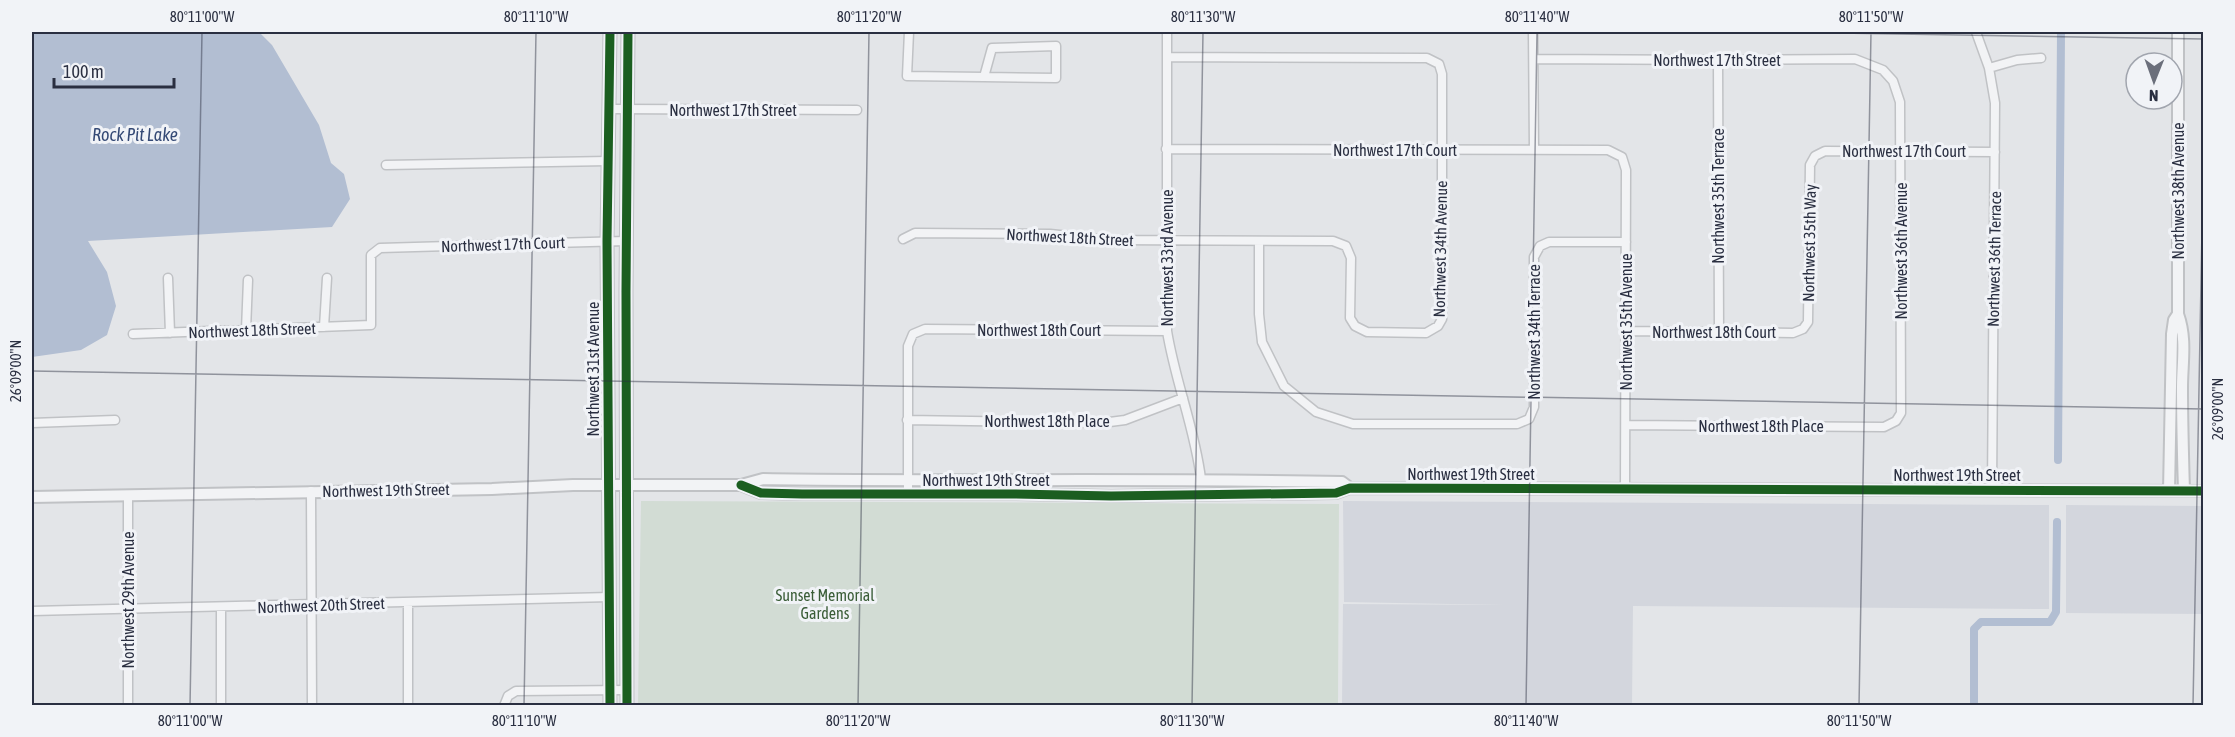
<svg xmlns="http://www.w3.org/2000/svg" width="2235" height="737" viewBox="0 0 2235 737" font-family="'Asap Condensed',sans-serif">
  <style>
    .built { fill: #d3d6dd }
    .green { fill: #d2dcd4 }
    .water { fill: #b2bed2 }
    .lines { fill: none; stroke-linecap: round; stroke-linejoin: round }
    .canal { stroke: #b2bed2; stroke-width: 8 }
    .minor-casing { stroke: #c0c2c5; stroke-width: 11 }
    .tertiary-casing { stroke: #c0c2c5; stroke-width: 14 }
    .primary-casing { stroke: #c0c1c6; stroke-width: 15 }
    .minor { stroke: #f2f3f5; stroke-width: 8 }
    .tertiary { stroke: #f2f3f5; stroke-width: 10 }
    .primary { stroke: #f6f6f7; stroke-width: 12 }
    .cycleway-casing { stroke: #f1f3f7; stroke-width: 13 }
    .cycleway { stroke: #1b5e20; stroke-width: 9 }
    .ticks { fill: none; stroke: #2a2f41; stroke-width: 1.5; stroke-opacity: 0.45 }
    .labels { text-anchor: middle; stroke-width: 6; stroke-linejoin: round; paint-order: stroke }
    .street-label { font-size: 16px; fill: #2a2f41; stroke: #f1f3f7 }
    .park-label { font-size: 16px; fill: #3a5d37; stroke: #f1f3f7 }
    .water-label { font-size: 18px; font-style: italic; fill: #344975; stroke: #f1f3f7 }
    .neatline { fill: none; stroke: #2a2f41; stroke-width: 2 }
    .ticks-label { font-size: 15px; text-anchor: middle; fill: #2a2f41 }
  </style>
  <rect width="100%" height="100%" fill="#e3e5e8"/>
  <path class="built" d="M1343,501l706,4v104l-416,-3 -1,99h-290l1,-101 160,1 -159,-3z
    M2066,505l137,1v108l-137,-1z"/>
  <path class="green" d="M641,501l698,3 -1,201h-700z"/>
  <path class="water" d="M32,32h227l13,13 47,80 12,38 13,11 6,25 -18,28 -244,14 19,31 9,34 -9,29 -26,15 -49,7z"/>
  <g class="lines">
    <path class="canal" d="M2058,460l3,-428
      M1974,706v-77l7,-7h69l6,-10 1,-90"/>
    <g class="minor-casing">
      <path id="minor" d="M909,32l-2,44 77,1
        M1167,32v299c8,50 28,98 34,148
        M1533,32l1,118
        M1976,32l13,36 6,35 -3,387
        M1056,46v32l-72,-1 8,-29z
        M1534,59l184,1 137,-1 28,11 10,11 7,21 1,311 -5,8 -12,6 -258,-2
        M1718,60l1,272
        M1989,68l28,-8 24,-2
        M609,109l248,1
        M1166,149l442,1 14,7 4,13 -1,319
        M386,165l222,-4
        M903,239l12,-6 135,1 58,6 225,1 13,5 5,12 -1,60 5,8 12,6 59,1 12,-7 4,-7v-245l-3,-10 -12,-6 -260,-1
        M1259,241v73l3,28 22,44 32,26 37,12h164l12,-5 5,-12v-150l6,-11 9,-4h77
        M168,278l2,55
        M324,327l3,-49
        M246,330l2,-50
        M1625,331l168,2 10,-4 5,-7 2,-157 5,-9 10,-5 170,1
        M133,334l238,-9v-70l9,-7 246,-7
        M907,420l195,3 23,-3 58,-22
        M32,423l83,-3
        M311,491l1,215
        M908,495v-149l5,-12 12,-5 242,2
        M221,607v99
        M32,611l578,-14
        M128,706v-211
        M408,706v-104
        M504,706l4,-10 8,-5 111,-1"/>
    </g>
    <g class="tertiary-casing">
      <path id="tertiary" d="M2178,32v282c9,25 4,49 4,74 0,34 1,69 2,103
        M741,485l20,8 41,1h213l96,2 225,-3 14,-5 854,3
        M2169,491l3,-157 2,-14 4,-6
        M32,497l460,-8 81,-4h168l22,-6c193,3 386,-1 579,3l8,6"/>
    </g>
    <g class="primary-casing">
      <path id="primary" d="M610,706l-3,-465 3,-209
        M627,706l-1,-414 2,-260"/>
    </g>
    <use href="#minor" class="minor"/>
    <use href="#tertiary" class="tertiary"/>
    <use href="#primary" class="primary"/>
    <g class="cycleway-casing">
      <path id="cycleway" d="M741,485l20,8 41,1h213l96,2 225,-3 14,-5 854,3
        M610,706l-3,-465 3,-209
        M627,706l-1,-414 2,-260"/>
    </g>
    <use href="#cycleway" class="cycleway"/>
  </g>
  <path class="ticks" d="M1775,32l429,7M32,371l2172,38M190,706l12,-674M524,706l12,-674M858,706l11,-674M1192,706l11,-674M1526,706l11,-674M1859,706l12,-674M2193,706l11,-582"/>
  <g class="labels">
    <g class="street-label">
      <text x="1717" y="66">Northwest 17th Street</text>
      <text x="733" y="116">Northwest 17th Street</text>
      <text x="1395" y="156">Northwest 17th Court</text>
      <text x="1904" y="157">Northwest 17th Court</text>
      <text transform="translate(2178 191) rotate(-90)" y="6">Northwest 38th Avenue</text>
      <text transform="translate(1718 196) rotate(-90)" y="6">Northwest 35th Terrace</text>
      <text transform="translate(1070 237) rotate(3)" y="6">Northwest 18th Street</text>
      <text transform="translate(1809 243) rotate(-89)" y="6">Northwest 35th Way</text>
      <text transform="translate(503 244) rotate(-2)" y="6">Northwest 17th Court</text>
      <text transform="translate(1440 249) rotate(-89)" y="6">Northwest 34th Avenue</text>
      <text transform="translate(1901 251) rotate(-90)" y="6">Northwest 36th Avenue</text>
      <text transform="translate(1167 258) rotate(-90)" y="6">Northwest 33rd Avenue</text>
      <text transform="translate(1994 259) rotate(-89)" y="6">Northwest 36th Terrace</text>
      <text transform="translate(1626 322) rotate(-90)" y="6">Northwest 35th Avenue</text>
      <text transform="translate(252 330) rotate(-2)" y="6">Northwest 18th Street</text>
      <text x="1039" y="336">Northwest 18th Court</text>
      <text transform="translate(1534 332) rotate(-90)" y="6">Northwest 34th Terrace</text>
      <text x="1714" y="338">Northwest 18th Court</text>
      <text transform="translate(593 369) rotate(-90)" y="6">Northwest 31st Avenue</text>
      <text x="1047" y="427">Northwest 18th Place</text>
      <text x="1761" y="432">Northwest 18th Place</text>
      <text x="1471" y="480">Northwest 19th Street</text>
      <text x="1957" y="481">Northwest 19th Street</text>
      <text x="986" y="486">Northwest 19th Street</text>
      <text transform="translate(386 490) rotate(-1)" y="6">Northwest 19th Street</text>
      <text transform="translate(128 600) rotate(-90)" y="6">Northwest 29th Avenue</text>
      <text transform="translate(321 605) rotate(-2)" y="6">Northwest 20th Street</text>
    </g>
    <g class="park-label">
      <text x="825" y="601">Sunset Memorial<tspan x="825" dy="18">Gardens</tspan></text>
    </g>
    <g class="water-label">
      <text x="135" y="141">Rock Pit Lake</text>
    </g>
  </g>
  <rect width="2235" height="737" fill="none" stroke="#f1f3f7" stroke-width="66"/>
  <g transform="translate(2154 81) rotate(181)"><circle r="28" fill="#f1f3f7" stroke="#a1a5ae" stroke-width="1.5"/>
  <path d="M0-4.5L10 22L0 15L-10 22Z" fill="#6b6f7b"/>
  <text y="-9" font-size="16" font-weight="bold" text-anchor="middle" fill="#2a2f41">N</text>
  </g>
  <path d="M54 78v9h120v-9" fill="none" stroke="#2a2f41" stroke-width="3"/>
  <text x="63" y="78" font-size="18" fill="#2a2f41" stroke="#f1f3f7" stroke-width="4.5" paint-order="stroke">100 m</text>
  <rect x="33" y="33" width="2169" height="671" class="neatline"/>
  <g class="ticks-label">
    <text x="202" y="22">80°11'00"W</text>
    <text x="536" y="22">80°11'10"W</text>
    <text x="869" y="22">80°11'20"W</text>
    <text x="1203" y="22">80°11'30"W</text>
    <text x="1537" y="22">80°11'40"W</text>
    <text x="1871" y="22">80°11'50"W</text>
    <text transform="translate(16 371) rotate(-90)" y="5">26°09'00"N</text>
    <text transform="translate(2218 409) rotate(-90)" y="5">26°09'00"N</text>
    <text x="190" y="726">80°11'00"W</text>
    <text x="524" y="726">80°11'10"W</text>
    <text x="858" y="726">80°11'20"W</text>
    <text x="1192" y="726">80°11'30"W</text>
    <text x="1526" y="726">80°11'40"W</text>
    <text x="1859" y="726">80°11'50"W</text>
  </g>
</svg>
